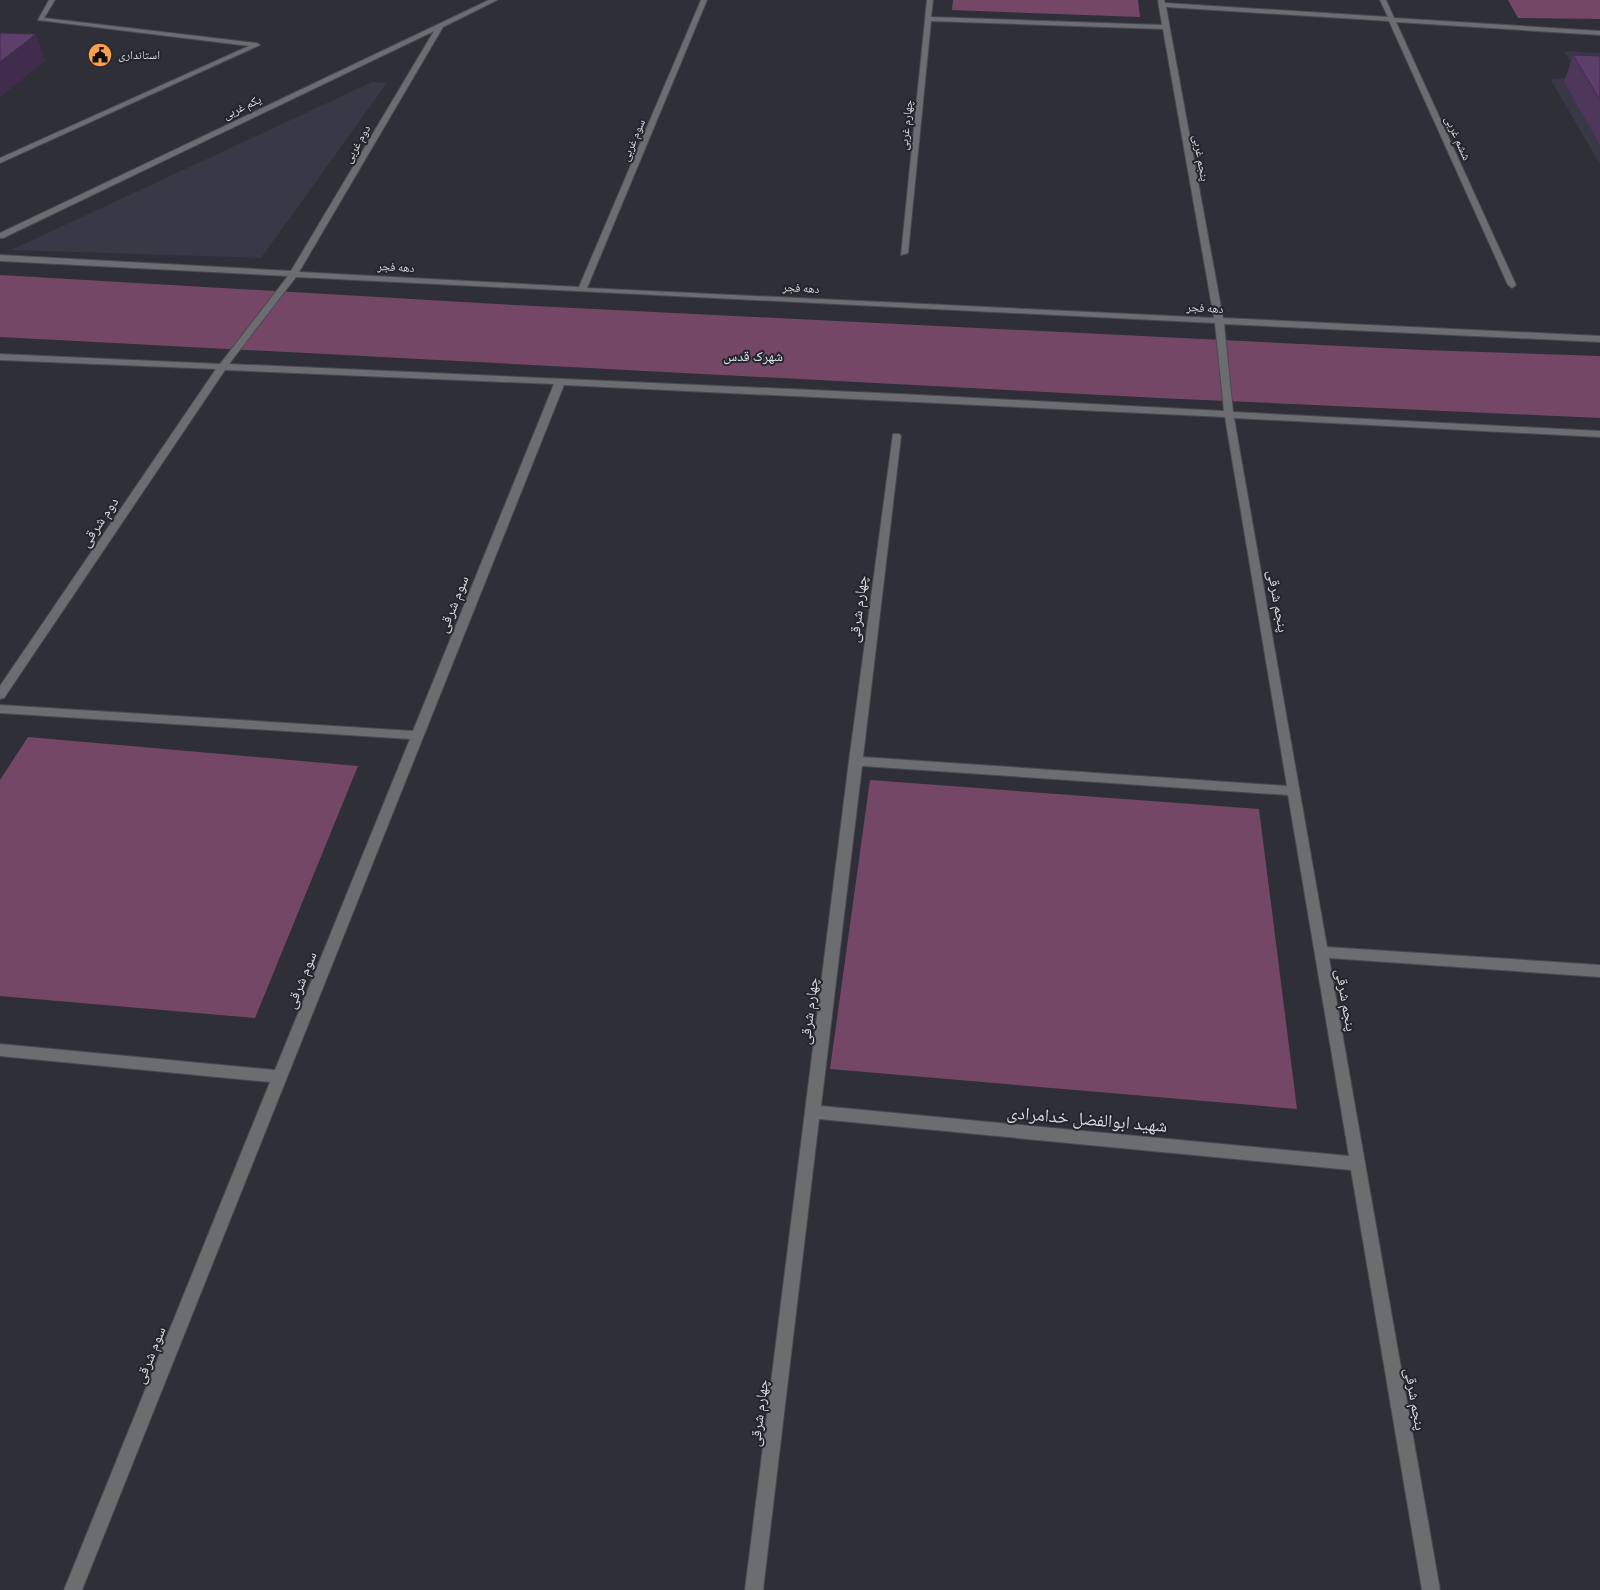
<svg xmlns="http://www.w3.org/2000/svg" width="1600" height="1590" viewBox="0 0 1600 1590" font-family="'PT Sans Narrow','Noto Naskh Arabic',sans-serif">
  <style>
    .built { fill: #383846 }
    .green { fill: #754766 }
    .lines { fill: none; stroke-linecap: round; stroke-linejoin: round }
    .minor-casing { stroke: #4a4a51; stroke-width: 2 }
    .minor { fill: #6b6d71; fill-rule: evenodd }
    .wall { fill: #4f375c }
    .shaded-wall { fill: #402d4b }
    .building { fill: #5c406b; stroke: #402d4b }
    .labels { text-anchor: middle; stroke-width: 4; stroke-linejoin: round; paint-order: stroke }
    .far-poi-label { font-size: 12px; fill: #d7d7dc; stroke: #25252d; text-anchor: start }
    .far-street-label { font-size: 12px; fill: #d7d7dc; stroke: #25252d }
    .far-neighbourhood-label { font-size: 14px; fill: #dfe0e9; stroke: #25252d }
    .street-label { font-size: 15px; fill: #d7d7dc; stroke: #25252d }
    .near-street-label { font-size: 18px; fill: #d7d7dc; stroke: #25252d }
  </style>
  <rect width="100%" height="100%" fill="#2f2f37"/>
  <path class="built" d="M1563,51l37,2v111l-50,-85 32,-2z
    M372,82l15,1 -126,175 -250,-8z"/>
  <path class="green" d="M953,0h185l2,17 -188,-7z
    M1508,0h92v19l-82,-1z
    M0,275l514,30 909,45 177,6v62l-441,-20 -1159,-61z
    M28,737l330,29 -103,252 -255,-22v-216z
    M870,780l389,29 38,300 -467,-40z"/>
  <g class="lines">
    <g class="minor-casing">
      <path id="minor" d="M49,0h6l-11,18 213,25 3,2 -260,118v-5l249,-112 -211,-26z
        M489,0h8l-54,27 -144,245 280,15 122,-287h6l-120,288 627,30 -51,-289 -232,-8 -23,232 -7,2 26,-255h6l-2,17 231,8 -4,-25h6l1,3 223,14 -8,-17h6l8,18 206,13v4l-204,-13 120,263 -4,3 -4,-3 -119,-264 -223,-14 57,311 377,18v6l-376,-18 9,88 367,19v6l-366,-19 93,529 273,18v12l-271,-19 111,632h-18l-71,-420 -532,-51 -56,471h-18l104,-829 44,-327h6l2,2 -38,321 424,29 -62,-369 -661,-32 -482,1205h-18l206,-508 -270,-26v-12l275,26 135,-331 -410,-26v-8l413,26 141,-347 -329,-14 -221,328 -4,1v-13l216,-317 -216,-9v-6l220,10 68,-88 -288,-15v-6l291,16 143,-240 -431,207h-3v-5zM296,277l919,46 9,88 -324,-17 -671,-30zM862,766l426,29 61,361 -528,-50z"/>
    </g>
    <use href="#minor" class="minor"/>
  </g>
  <path class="wall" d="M1573,55l27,1v89l-36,-63z"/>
  <path class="shaded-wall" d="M36,34l9,27 -45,36v-35z"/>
  <path class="building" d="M0,33l36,1 -36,28z
    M1573,55l27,1v44z"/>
  <defs>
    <g id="civic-disc" transform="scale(1.25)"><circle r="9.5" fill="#f8a04b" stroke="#25252d"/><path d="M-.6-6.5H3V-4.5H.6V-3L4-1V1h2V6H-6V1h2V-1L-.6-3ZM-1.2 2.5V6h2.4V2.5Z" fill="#111"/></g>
  </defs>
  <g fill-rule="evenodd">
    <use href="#civic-disc" x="100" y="55"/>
  </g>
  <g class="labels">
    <g class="far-poi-label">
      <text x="118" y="59">استانداری</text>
    </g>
    <g class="far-street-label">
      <text transform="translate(242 107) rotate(-25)" y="4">یکم غربی</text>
      <text transform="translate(906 125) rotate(-84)" y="4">چهارم غربی</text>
      <text transform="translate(1458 138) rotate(66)" y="4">ششم غربی</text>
      <text transform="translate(633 140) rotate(-67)" y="4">سوم غربی</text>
      <text transform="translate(357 144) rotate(-60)" y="4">دوم غربی</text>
      <text transform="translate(1201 158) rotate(80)" y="4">پنجم غربی</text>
      <text transform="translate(396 267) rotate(3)" y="4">دهه فجر</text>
      <text transform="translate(801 288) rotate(3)" y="4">دهه فجر</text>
      <text transform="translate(1205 308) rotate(3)" y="4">دهه فجر</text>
    </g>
    <g class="far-neighbourhood-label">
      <text x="753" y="361">شهرک قدس</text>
    </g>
    <g class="street-label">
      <text transform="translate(99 522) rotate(-56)" y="5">دوم شرقی</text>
      <text transform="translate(1278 601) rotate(80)" y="5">پنجم شرقی</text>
      <text transform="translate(453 604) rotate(-68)" y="5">سوم شرقی</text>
      <text transform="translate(858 609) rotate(-83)" y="5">چهارم شرقی</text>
      <text transform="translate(301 980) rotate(-68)" y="5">سوم شرقی</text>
      <text transform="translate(1346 1000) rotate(80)" y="5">پنجم شرقی</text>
      <text transform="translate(809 1011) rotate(-83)" y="5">چهارم شرقی</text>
      <text transform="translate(150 1355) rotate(-68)" y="5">سوم شرقی</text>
      <text transform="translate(1415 1399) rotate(80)" y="5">پنجم شرقی</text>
      <text transform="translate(759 1413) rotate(-83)" y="5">چهارم شرقی</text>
    </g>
    <g class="near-street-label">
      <text transform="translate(1087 1119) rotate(5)" y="6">شهید ابوالفضل خدامرادی</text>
    </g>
  </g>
</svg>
